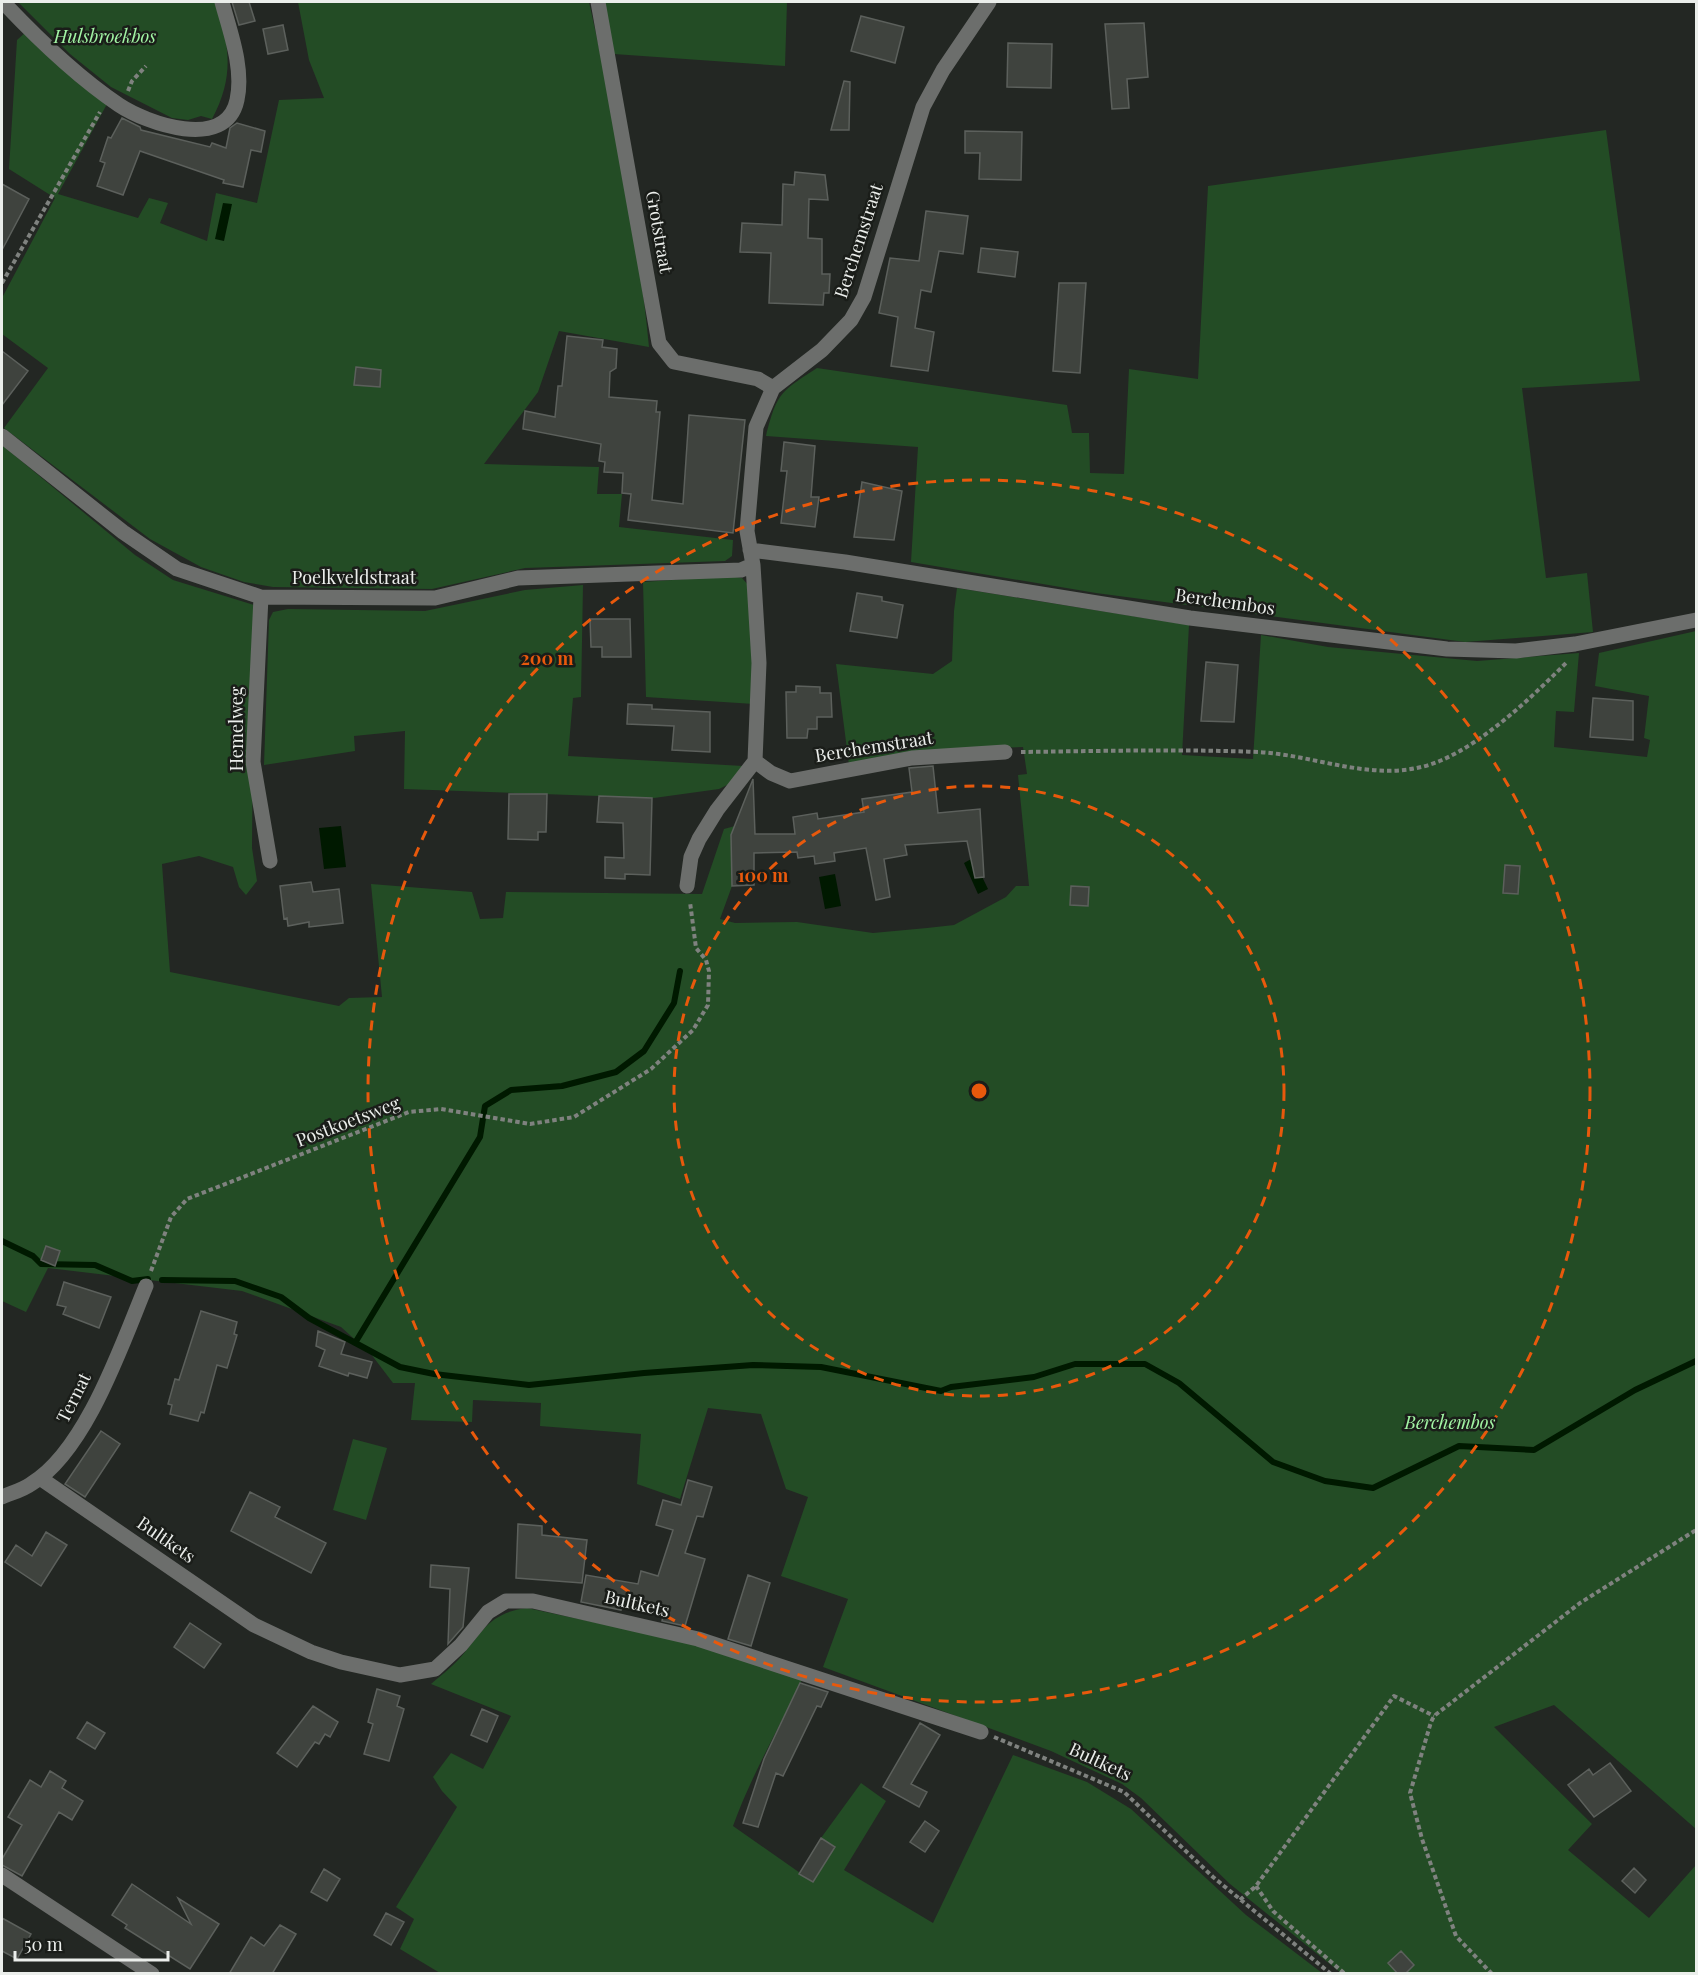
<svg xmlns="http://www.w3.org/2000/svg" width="1698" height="1975" viewBox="0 0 1698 1975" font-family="'Playfair Display',serif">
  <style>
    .green { fill: #234c25 }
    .water { fill: #001900 }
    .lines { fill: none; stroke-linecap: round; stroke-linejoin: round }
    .stream { stroke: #001900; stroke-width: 6 }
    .building { fill: #3f433e; stroke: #5c605c; stroke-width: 1.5 }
    .path { stroke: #7f827f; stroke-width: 4; stroke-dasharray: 4.5 3; stroke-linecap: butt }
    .minor { stroke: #6c6e6c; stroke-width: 15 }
    .ring { fill: none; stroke: #e8590c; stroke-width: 3; stroke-dasharray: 10 8 }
    .labels { text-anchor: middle; stroke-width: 5; stroke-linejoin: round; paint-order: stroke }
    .park-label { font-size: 18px; font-style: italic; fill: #a2f5a4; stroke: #1a1d19 }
    .street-label { font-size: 18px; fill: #ebeeeb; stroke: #1a1d19 }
    .centre { fill: #e8590c; stroke: #1a1d19; stroke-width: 3 }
    .ring-label { font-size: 18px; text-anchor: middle; font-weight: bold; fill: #e8590c; stroke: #1a1d19; stroke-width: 5; stroke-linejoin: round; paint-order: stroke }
  </style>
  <rect width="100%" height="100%" fill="#232723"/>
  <path class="green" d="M18,2h199c12,45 18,74 -5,117l-11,-3 -13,4 -16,-2 -61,-31 -41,-33z
    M298,2h291c25,113 49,230 60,345l-90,-16 -21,61 -54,72 115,3 -2,27h25l-3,33 114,13 -1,16 -7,5 -200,7 -93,21 -159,-2 -29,-5 -43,-15 -51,-28 -146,-111 44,-60 -46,-34v-36l53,-100 -46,-29 8,-129 10,-9 80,73 -49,90 80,24 11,-20 19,5 -8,20 47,18 9,-48 41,10 22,-103 45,-2 -15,-38z
    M604,2h183l-2,64 -171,-12z
    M1606,130l34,251 -118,7 24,190 41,-5 6,59 -128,10 -369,-49 -185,-31 7,-115 -152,-11c11,-43 14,-44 51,-68l250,37 5,28h17l1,40 34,1 5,-105 69,10 10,-193z
    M2,445l133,110 38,25 81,25 -2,243 5,33 -11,14 -7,-8 -6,-20 -34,-11 -37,8 8,108 169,34 10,-8 33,-1 -11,-113 101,8 8,27 23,-1 3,-26 196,2 22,-65 11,-3 -4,13 1,47 -12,33 15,4 62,-1 76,11 54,-5 27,-3 52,-28 10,-11h13l-11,-111 9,-1 -4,-27 -65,2 -109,16 -13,-101 97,10 19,-13 2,-50 3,-23 232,37 -7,130 71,4 8,-124 67,12 149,14 102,-8 -5,59 -18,-1 -2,36 93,10 3,-17 -6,-2 5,-42 -54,-10 4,-33 97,-22v1198l-142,-124 -60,22 98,97 -24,26 81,68 47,-53v108h-355l-111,-89 -89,-86 -19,-14 -71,-33 -228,-84 25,-68 -67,-23 27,-79 -22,-8 -25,-75 -53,-6 -28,91 -43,-15 4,-50 -101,-8 1,-23 -68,-3 -1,22 -61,-2 4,-37h-22l-22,-29 -30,-27 -99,-36 -194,-23 -22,44 -24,-11z
    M730,576l12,2 7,8 5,118 -108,-7 -3,-115z
    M583,585l-2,112 -8,1 -5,58 175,10 -14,18 -10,5 -65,9 -250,-9 1,-58 -51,5 1,15 -91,14 5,-145 4,-8 15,-3 137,2 100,-21z
    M353,1439l34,9 -21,72 -33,-10z
    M527,1608l160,34 115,38c-23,48 -51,96 -69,146l80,56 22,-35 -14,-9 40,-55 25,18 -42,69 89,53 80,-168 74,27 44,27 115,106 76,58h-882l-40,-24 14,-30 -18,-12 61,-100 -15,-16 -9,-14 18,-24 32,16 28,-53 -80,-32c9,-8 20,-16 28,-25 24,-27 29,-46 68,-51z"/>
  <path class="water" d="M223,203l9,1 -8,37 -9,-2z
    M341,826l5,41 -22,2 -5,-41z
    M973,858l15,31 -10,5 -14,-31z
    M835,874l6,32 -16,3 -6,-32z"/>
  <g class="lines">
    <path class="stream" d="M2,1241l31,15 8,8 54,1 37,16 16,-2
      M162,1280l73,1 46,16 28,21 91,49 34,7 95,11 115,-12 109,-8 68,2 120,24 10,-4 83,-10 41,-13h70l34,19 94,79 52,19 48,7 86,-42 75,4 101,-60 61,-29
      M355,1343l125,-206 5,-31 26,-16 51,-4 54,-14 28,-21 30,-48 6,-32"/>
  </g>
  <path class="building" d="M232,2h17l6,19 -16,4z
    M861,16l43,11 -9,36 -44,-12z
    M1144,23l4,54 -21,2 2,29 -17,1 -7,-85z
    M283,25l5,25 -20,4 -5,-25z
    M1008,43l44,1 -1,44 -44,-1z
    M844,81l6,1 -1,48h-18z
    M122,118l18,9 1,3 69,17 2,-4 14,5 4,-20 7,-5 28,8 -4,21 -10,-2 -8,37 -20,-4 1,-3 -84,-29 -17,44 -26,-9 8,-23 -5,-2 8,-24 3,1z
    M965,131l57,1 -1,48 -42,-1 1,-26h-15z
    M795,172l30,3 3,25 -19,-1 -1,39 14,1v35h8l-1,19h-5l-1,12 -54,-2 2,-50 -31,-1 2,-29 40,2 1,-41 11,1z
    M2,184l27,15 -27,51z
    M926,211l42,5 -5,38 -24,-3 -8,41 -10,-2 -6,38 19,4 -6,39 -37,-5 7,-49 -19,-4 11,-55 29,3z
    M981,248l37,4 -3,25 -37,-5z
    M1059,283h27l-6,90 -27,-2z
    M567,336l36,4 -1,7 15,2 -1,19 -6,4 -1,25 48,4 -1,11h4l-8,88 31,4 6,-89 56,5 -12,113 -105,-13 3,-26 -9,-1 1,-20 -19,-1 1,-10 -6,-1 2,-17 -78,-15 2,-18 30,6 3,-31h4z
    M2,351l26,20 -26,34z
    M356,367l25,3 -1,17 -26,-2z
    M784,442l31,4 -4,51h8l-4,30 -34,-4 6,-52h-6z
    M862,482l40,9 -8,49 -40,-3z
    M857,593l25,4v4l21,4 -6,33 -47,-7z
    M590,619h40l1,38h-29v-10h-11z
    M1206,662l32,3 -4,57 -33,-1z
    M796,686l24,1v6h11l1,24h-15v12h-9l-1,9h-20l-1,-46h10z
    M1593,698l40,3v39l-43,-3z
    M628,704l24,1v4l58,3v40l-38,-2 2,-24 -47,-2z
    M933,766l5,47 42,-4 4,68 -9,1 -8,-37 -62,4 2,10 -23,4 6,38 -14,3 -10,-52 -32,5 1,8 -20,3 -1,-8 -16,2 -1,-6 -43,1v32l-22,1 -1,-51 22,-56 2,55h40l-2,-17 24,-4 1,6 46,-7 -2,-13 50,-7 -3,-24z
    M509,794h38l-1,38h-8v8l-30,-1z
    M599,796l53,2 -2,77 -25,-1v5l-20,-1v-21l19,1 -1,-35 -26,-1z
    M1505,865l15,1 -2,28 -15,-1z
    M311,882l2,10 26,-3 4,34 -34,4v-5l-21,4 -1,-8 -3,1 -4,-33z
    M1071,886l18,1 -1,19 -18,-1z
    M46,1246l14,5 -5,15 -14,-6z
    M64,1282l47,15 -12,31 -36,-14 3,-7 -9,-2z
    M201,1311l36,11 -3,12 3,1 -10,33 -10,-3 -13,48 -3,-1 -3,9 -28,-7 2,-9 -4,-1 7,-25 4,1z
    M318,1331l27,11 -4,12 31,8 -5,16 -18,-5 -1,3 -29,-10 6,-16 -9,-4z
    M101,1431l19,13 -35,53 -20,-13z
    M688,1480l24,7 -9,30 -6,-1 -12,37 20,6 -20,67 -23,-5 2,-9 -41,-12 -2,10 -40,-8 5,-27 52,9 3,-13 17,5 15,-46 -17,-5 7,-25 18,5z
    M250,1492l30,15 -5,10 51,26 -15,30 -80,-42z
    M518,1524l24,2v9l45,5 -5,43 -66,-5z
    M46,1532l21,13 -26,41 -36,-24 11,-17 16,11z
    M431,1565l38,3 -6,59 -15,17 2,-55 -20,-2z
    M748,1575l22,8 -19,63 -23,-7z
    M190,1623l31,21 -17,24 -30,-21z
    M800,1683l28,9 -7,15 -4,-1 -34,70 -7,-3 -18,54 -15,-4 21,-64z
    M377,1689l23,7 -3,10 7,3 -15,52 -25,-7 9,-30 -5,-2z
    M313,1706l25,16 -8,15 -5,-3 -6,10 -4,-2 -18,25 -20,-14z
    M482,1709l16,7 -11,26 -16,-7z
    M87,1722l18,11 -10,16 -18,-11z
    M920,1723l20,12 -29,49 16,8 -8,15 -36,-20z
    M1610,1763l21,28 -37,26 -26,-32 21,-16 4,6z
    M50,1771l16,10 -4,7 21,13 -11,19 -13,-8 -37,64 -20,-11v-6l20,-34 -14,-8 22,-37 11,7z
    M925,1821l14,10 -14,21 -15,-10z
    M821,1838l14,9 -22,35 -14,-8z
    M1634,1868l12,12 -11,13 -13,-12z
    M324,1869l16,10 -13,22 -16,-9z
    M132,1884l59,40 -13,-26 41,26 -29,45 -65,-41 2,-3 -15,-10z
    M386,1913l18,9 -13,23 -17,-10z
    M2,1918l29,16 -14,25 -15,-8z
    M280,1925l16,9 -24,40h-43l22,-37 13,9z
    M1401,1951l13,14 -9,9h-7l-10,-11z"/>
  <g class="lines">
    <path class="path" d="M128,91l4,-10 14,-15
      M2,283l98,-171
      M1021,752c79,-1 158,-3 237,0 61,3 123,35 184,8 45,-20 90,-63 125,-98
      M151,1271l20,-54 16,-18 222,-87 32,-3 89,15 44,-7 77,-48 42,-39 15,-25 1,-34 -3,-11 -10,-12 -6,-46
      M994,1737l130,55 89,85 118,97
      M1256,1886l17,25 72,63
      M1240,1900l16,-14 138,-190 40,20
      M1492,1974l-36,-38 -34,-97 -12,-46 21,-71 3,-6 146,-113 116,-73"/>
    <path class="minor" d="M3,2c33,35 76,76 116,103 27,18 107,47 118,-5 7,-32 -7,-68 -15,-98
      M598,2l61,341 15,19 84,17 15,9
      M2,436l121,96 54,37 84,28 174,1 83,-20 223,-8 12,-5
      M750,550l95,12 345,56 257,31 69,2 59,-7 121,-24
      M261,597l-8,165 17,99
      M755,761l16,12 19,8 122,-23 93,-6
      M687,886l4,-29 8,-18 18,-29 38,-49 4,-98 -6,-98 -6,-34 9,-104 17,-39 49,-38 29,-30 13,-23 59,-190 20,-37 46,-68
      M40,1478l214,147 57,27 30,10 59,13 35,-6 26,-24 27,-33 18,-11h27l165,38 283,93
      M2,1497c9,-4 21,-7 29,-13 55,-33 91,-140 115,-198
      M2,1875l150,99"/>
  </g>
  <g class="ring">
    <circle cx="979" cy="1091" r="305"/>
    <circle cx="979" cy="1091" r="611"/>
  </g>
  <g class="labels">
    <g class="park-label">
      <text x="105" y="43">Hulsbroekbos</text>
      <text x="1450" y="1429">Berchembos</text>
    </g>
    <g class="street-label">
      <text transform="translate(659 232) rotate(80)" y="6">Grotstraat</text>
      <text transform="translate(859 241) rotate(-72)" y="6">Berchemstraat</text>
      <text x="354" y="584">Poelkveldstraat</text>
      <text transform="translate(1225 602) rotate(8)" y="6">Berchembos</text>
      <text transform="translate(237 729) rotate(-90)" y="6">Hemelweg</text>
      <text transform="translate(874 747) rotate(-9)" y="6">Berchemstraat</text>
      <text transform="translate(348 1122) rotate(-21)" y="6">Postkoetsweg</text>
      <text transform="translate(74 1398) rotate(-63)" y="6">Ternat</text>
      <text transform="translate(166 1540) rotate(35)" y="6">Bultkets</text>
      <text transform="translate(637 1604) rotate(13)" y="6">Bultkets</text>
      <text transform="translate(1100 1762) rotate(25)" y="6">Bultkets</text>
    </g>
  </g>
  <circle cx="979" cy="1091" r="9" class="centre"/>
  <g class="ring-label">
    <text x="547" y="665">200 m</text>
    <text x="763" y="882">100 m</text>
  </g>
  <rect width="1698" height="1975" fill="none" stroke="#ebeeeb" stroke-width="6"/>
  <path d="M15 1951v9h153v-9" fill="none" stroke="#ebeeeb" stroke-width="3"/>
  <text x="24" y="1951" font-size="18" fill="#ebeeeb" stroke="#1a1d19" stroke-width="4.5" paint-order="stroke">50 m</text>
</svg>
